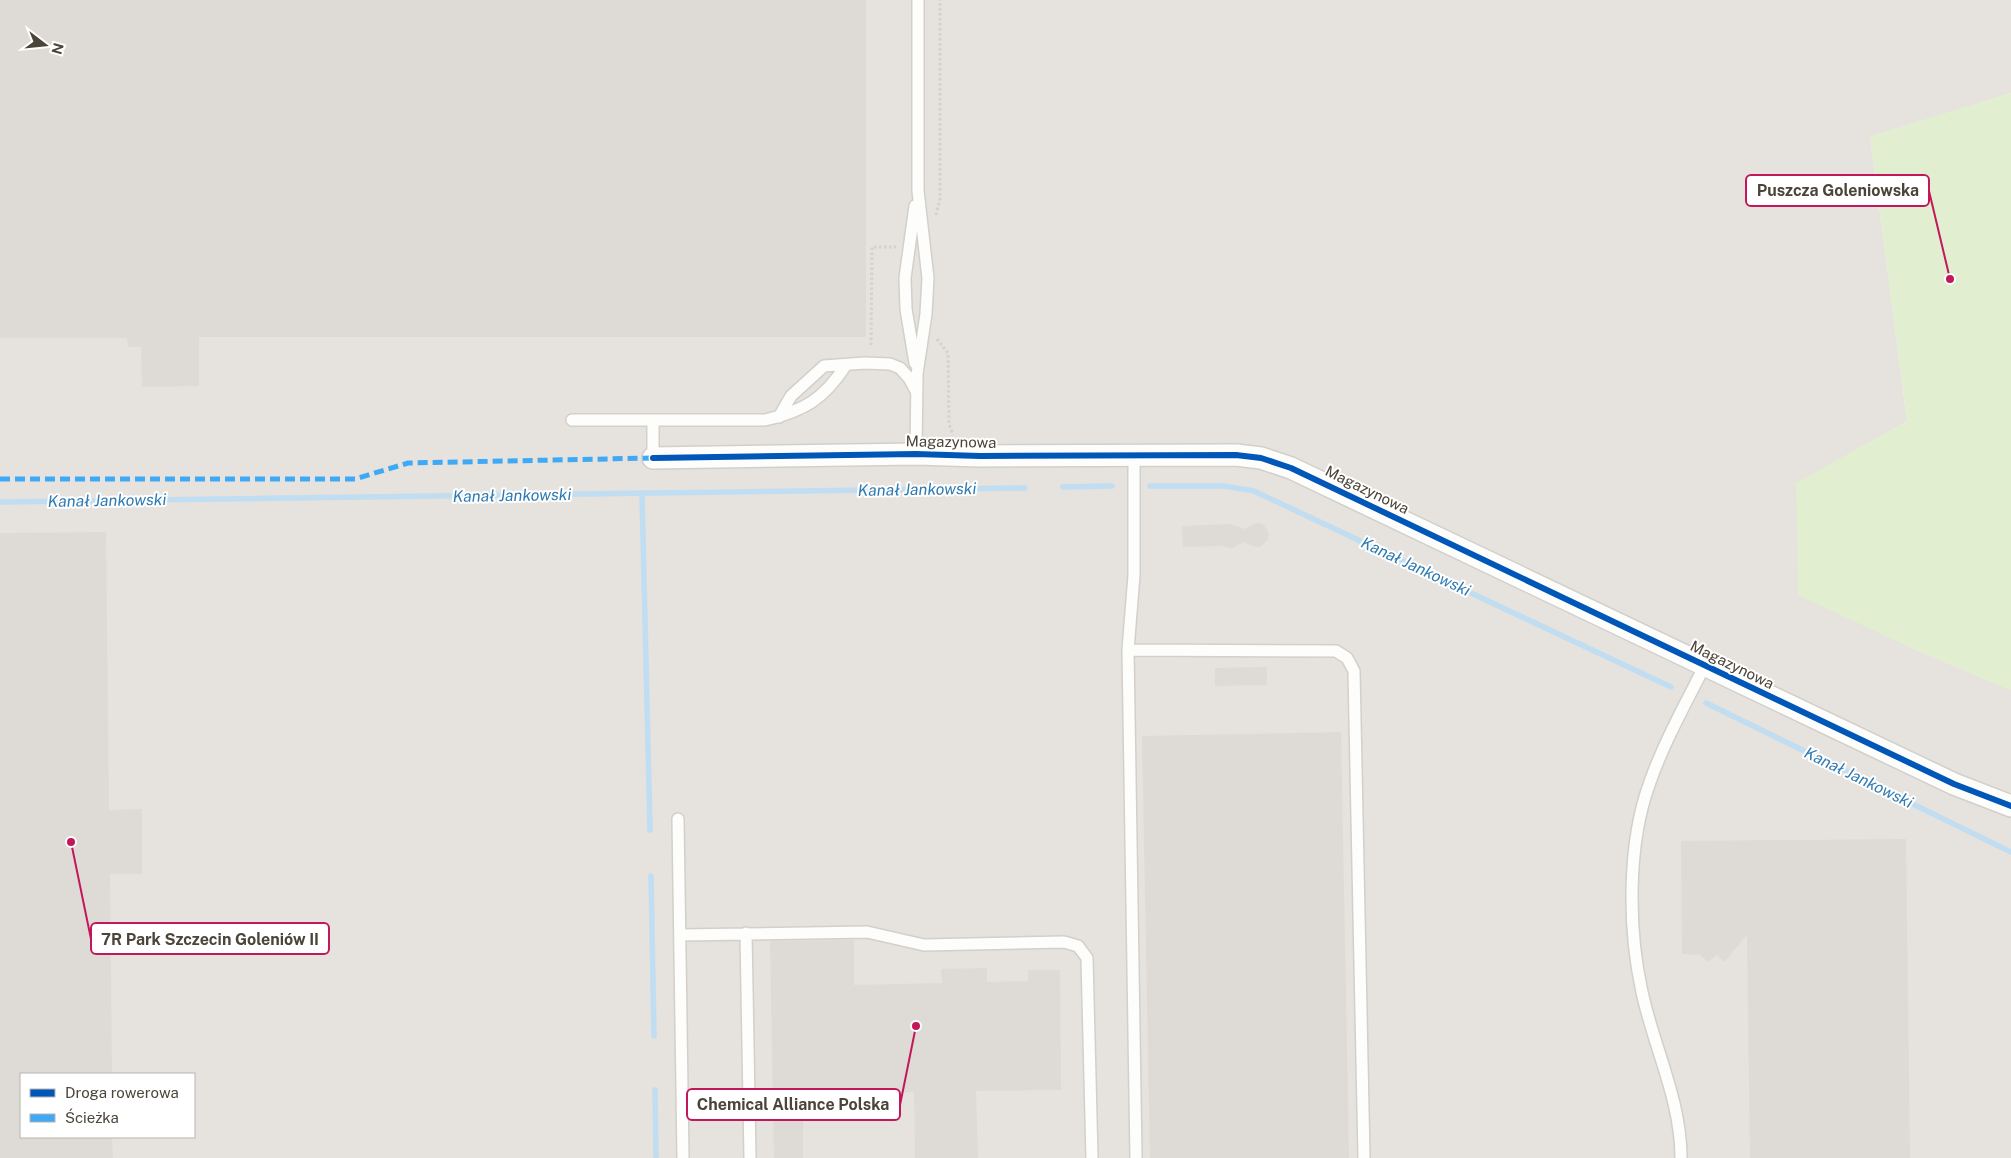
<svg xmlns="http://www.w3.org/2000/svg" width="2011" height="1158" viewBox="0 0 2011 1158" font-family="'Public Sans',sans-serif">
  <style>
    .industrial { fill: #e6e2de; fill-rule: evenodd }
    .green { fill: #e1eecf }
    .parking { fill: #e6e3df }
    .lines { fill: none; stroke-linecap: round; stroke-linejoin: round }
    .stream { stroke: #c0ddf1; stroke-width: 5.5 }
    .building { fill: #dedbd6 }
    .service-casing { stroke: #d2d0cb; stroke-width: 14 }
    .minor-casing { stroke: #d2d0cb; stroke-width: 24 }
    .path { stroke: #d3d2cc; stroke-width: 3; stroke-dasharray: 2.5 2.5; stroke-linecap: butt }
    .service { stroke: #fdfdfc; stroke-width: 11 }
    .minor { stroke: #fdfdfc; stroke-width: 21 }
    .quiet { stroke: #3fa9f5; stroke-width: 5; stroke-dasharray: 10 5; stroke-linecap: butt }
    .cycleway-casing { stroke: #fff; stroke-width: 9 }
    .cycleway { stroke: #0057b8; stroke-width: 6 }
    .labels { text-anchor: middle; stroke-width: 4; stroke-linejoin: round; paint-order: stroke }
    .street-label { font-size: 15px; fill: #4b4439; stroke: #fff }
    .water-label { font-size: 16px; font-style: italic; fill: #2e7ab2; stroke: #fff }
    .leader { fill: none; stroke: #c2185b; stroke-width: 2 }
    .callout-dot { fill: #c2185b; stroke: #fff; stroke-width: 2 }
    .callout { fill: #fff; stroke: #c2185b; stroke-width: 2 }
    .callout-label { font-size: 16px; text-anchor: middle; font-weight: bold; fill: #4b4439 }
  </style>
  <rect width="100%" height="100%" fill="#f4f2ee"/>
  <path class="industrial" d="M0,0h2011v93l-141,44 37,284 -111,63 115,164 100,42v468h-2011zM21,1074h173v63h-173z"/>
  <path class="green" d="M2011,93v597l-100,-42 -113,-53 -2,-112 111,-62 -37,-285z"/>
  <path class="parking" d="M927,0h10v159l-10,-1z
    M881,14h21v27l-21,-1z
    M881,58h21v27h-21z
    M881,102h21l-1,27 -20,-1z
    M881,146h21l-1,25h-20z
    M881,191h21v13h-21z
    M486,337h87l-1,96 -115,-1 1,-54 9,-13 19,-8z
    M775,345h13v39h-14z
    M747,972l3,186h-20l-3,-185z"/>
  <g class="lines">
    <path class="stream" d="M1150,486h74l30,5 417,196
      M1063,487l49,-1
      M642,494l8,336
      M0,502l1025,-14
      M1706,703l305,149
      M651,876l3,160
      M655,1090l1,68"/>
  </g>
  <path class="building" d="M0,0h866v337h-667v49l-57,1 -1,-40h-13l-1,-9h-127z
    M1259,523l5,2 5,9 -1,6 -8,7h-5l-12,-5 -10,6h-5l-6,-2 -39,1 -1,-21 49,-2 13,5 10,-5z
    M106,532l3,278 33,-1v65h-32l2,200h-91v63h91l1,21h-113v-625z
    M1267,667v18l-52,1v-18z
    M1341,732l8,426h-199l-8,-422z
    M1906,839l4,319h-160l-3,-223 -23,27 -7,-7 -9,7 -8,-7 -18,-1 -1,-113z
    M854,940v45l88,-2 -1,-14 46,-1v14l41,-1v-11h32l1,120 -85,1 2,67h-63l-1,-66 -111,2v64h-29l-4,-217z"/>
  <g class="lines">
    <g class="service-casing">
      <path id="service" d="M915,363l-9,-54 -1,-31 10,-72
        M779,417l12,-21 33,-30 41,-3 25,1 10,4 9,10 7,13
        M572,420h193c39,-9 59,-21 81,-55
        M916,454l1,-80 9,-60 2,-36 -10,-87v-191
        M653,458v-38
        M1128,650l6,-75v-120
        M678,819l5,339
        M746,933l4,225
        M680,935l187,-3 57,13 140,-3 14,4 9,12 5,200
        M1136,1158l-8,-508 208,1 11,7 7,13 10,487
        M1681,1158c0,-58 -27,-110 -39,-166 -14,-63 -15,-148 8,-210 14,-40 36,-79 55,-117"/>
    </g>
    <g class="minor-casing">
      <path id="minor" d="M653,458l263,-4 64,2 256,-1 25,3 30,10 663,316 57,22"/>
    </g>
    <path class="path" d="M936,215l4,-16v-199
      M937,339l11,14 1,71 4,11
      M871,345l1,-98h24"/>
    <use href="#service" class="service"/>
    <use href="#minor" class="minor"/>
    <path class="quiet" d="M0,479h355l53,-16 245,-5"/>
    <g class="cycleway-casing">
      <path id="cycleway" d="M653,458l263,-4 64,2 256,-1 25,3 30,10 663,316 57,22"/>
    </g>
    <use href="#cycleway" class="cycleway"/>
  </g>
  <g class="labels">
    <g class="street-label">
      <text transform="translate(951 442) rotate(1)" y="5">Magazynowa</text>
      <text transform="translate(1367 490) rotate(26)" y="5">Magazynowa</text>
      <text transform="translate(1732 665) rotate(26)" y="5">Magazynowa</text>
    </g>
    <g class="water-label">
      <text transform="translate(917 489) rotate(-1)" y="6">Kanał Jankowski</text>
      <text transform="translate(512 495) rotate(-1)" y="6">Kanał Jankowski</text>
      <text transform="translate(107 500) rotate(-1)" y="6">Kanał Jankowski</text>
      <text transform="translate(1416 566) rotate(25)" y="6">Kanał Jankowski</text>
      <text transform="translate(1859 777) rotate(26)" y="6">Kanał Jankowski</text>
    </g>
  </g>
  <path class="leader" d="M1950 279L1929 191M71 842L91 939M916 1026L900 1105"/>
  <g class="callout-dot">
    <circle cx="1950" cy="279" r="5"/>
    <circle cx="71" cy="842" r="5"/>
    <circle cx="916" cy="1026" r="5"/>
  </g>
  <g class="callout">
    <rect x="1746" y="175" width="183" height="31" rx="5"/>
    <rect x="91" y="923" width="238" height="31" rx="5"/>
    <rect x="687" y="1089" width="213" height="31" rx="5"/>
  </g>
  <g class="callout-label">
    <text x="1838" y="196">Puszcza Goleniowska</text>
    <text x="210" y="945">7R Park Szczecin Goleniów II</text>
    <text x="793" y="1110">Chemical Alliance Polska</text>
  </g>
  <rect x="20" y="1073" width="175" height="65" fill="#ffffff" stroke="#b7b4b0"/>
  <rect x="30" y="1089" width="25" height="8" fill="#0057b8" stroke="#b7b4b0"/>
  <text x="65" y="1098" font-size="15" fill="#4b4439">Droga rowerowa</text>
  <rect x="30" y="1114" width="25" height="8" fill="#3fa9f5" stroke="#b7b4b0"/>
  <text x="65" y="1123" font-size="15" fill="#4b4439">Ścieżka</text>
  <g transform="translate(45 45) rotate(106)" stroke="#ffffff" stroke-width="4" paint-order="stroke">
  <path d="M0-4L9 19L0 12L-9 19Z" fill="#4b4439"/>
  <text y="-8" font-size="14" font-weight="bold" text-anchor="middle" fill="#4b4439">N</text>
  </g>
</svg>
